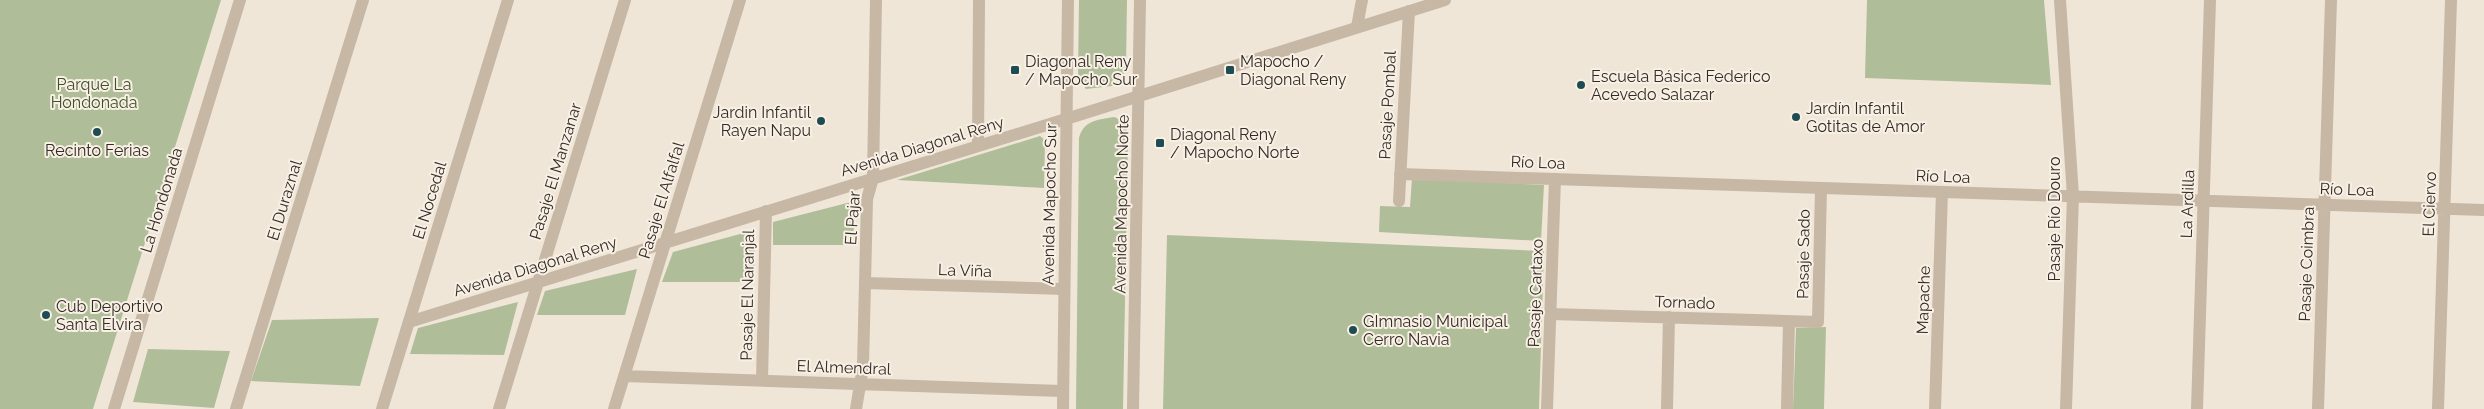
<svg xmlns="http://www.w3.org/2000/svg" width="2484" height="409" viewBox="0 0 2484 409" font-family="Raleway,sans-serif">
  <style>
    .green { fill: #afbe99 }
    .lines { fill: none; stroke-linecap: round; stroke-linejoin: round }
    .minor { stroke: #c7b7a5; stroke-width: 12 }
    .tertiary { stroke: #c7b7a5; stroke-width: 12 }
    .poi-dot { fill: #1e4c53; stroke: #f8f0e4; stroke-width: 2 }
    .labels { text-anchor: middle; stroke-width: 4; stroke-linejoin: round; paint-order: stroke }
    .poi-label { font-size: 16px; fill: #332b26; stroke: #f8f0e4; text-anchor: start }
    .park-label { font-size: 16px; fill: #40502b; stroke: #f8f0e4 }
    .street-label { font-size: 16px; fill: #332b26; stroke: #f8f0e4 }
  </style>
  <rect width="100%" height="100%" fill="#f0e6d8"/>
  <path class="green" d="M0,0h221l-128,409h-93z
    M1079,0h48l-1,67 -6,18 -34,4 -8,-10z
    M1867,0h177l7,85 -186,-7z
    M1114,117c11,4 13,10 14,21l-5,271h-47l3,-271c5,-18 18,-18 35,-21z
    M1040,136l5,4 -1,48 -147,-8z
    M1412,178l132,7 -3,56 -162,-9 1,-26 30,1z
    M855,201l-2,44h-80v-23z
    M755,230l-1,52h-92l11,-30z
    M1167,235l377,16 -5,158h-376z
    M637,269l-12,46h-88l8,-24z
    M518,302l-14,53 -94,-1 8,-26z
    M379,318l-19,68 -109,-5 21,-61z
    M1826,327l-2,82h-31l3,-81z
    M148,349l82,2 -16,57 -81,-6z"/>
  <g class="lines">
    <path class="minor" d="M2060,0l13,196 -7,213
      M1357,27l5,-27
      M978,146l1,-146
      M1400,174l1084,36
      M1399,201l10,-190
      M865,283l199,6
      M1551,314l267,8 3,-134
      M409,322l657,-203
      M624,376l439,15
      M762,380l4,-169
      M114,409l126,-409
      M236,409l127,-409
      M382,409l126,-409
      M499,409l126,-409
      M614,409l126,-409
      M856,409l7,-42 4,-168 6,-21 3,-178
      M1547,409l8,-230
      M1667,409l2,-92
      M1787,409l2,-88
      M1935,409l7,-217
      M2197,409l13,-409
      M2318,409l13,-409
      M2438,409l13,-409"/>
    <path class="tertiary" d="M1066,119l379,-119
      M1063,409l5,-409
      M1133,409l7,-409"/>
  </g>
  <g class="poi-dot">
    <rect x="1010" y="65" width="10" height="10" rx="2.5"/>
    <rect x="1225" y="65" width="10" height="10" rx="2.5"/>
    <circle cx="1581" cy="85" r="5"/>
    <circle cx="1796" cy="117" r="5"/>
    <circle cx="821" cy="121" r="5"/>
    <circle cx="97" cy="132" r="5"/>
    <rect x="1155" y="138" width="10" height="10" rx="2.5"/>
    <circle cx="46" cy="315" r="5"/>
    <circle cx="1353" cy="330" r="5"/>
  </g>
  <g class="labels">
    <g class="poi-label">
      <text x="1025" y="67">Diagonal Reny<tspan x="1025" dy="18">/ Mapocho Sur</tspan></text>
      <text x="1240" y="67">Mapocho /<tspan x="1240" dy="18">Diagonal Reny</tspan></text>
      <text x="1591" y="82">Escuela Básica Federico<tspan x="1591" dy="18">Acevedo Salazar</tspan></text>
      <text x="1806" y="114">Jardín Infantil<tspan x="1806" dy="18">Gotitas de Amor</tspan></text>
      <text x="811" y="118" text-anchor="end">Jardin Infantil<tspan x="811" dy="18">Rayen Napu</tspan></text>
      <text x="1170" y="140">Diagonal Reny<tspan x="1170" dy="18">/ Mapocho Norte</tspan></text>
      <text x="97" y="156" text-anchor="middle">Recinto Ferias</text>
      <text x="56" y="312">Cub Deportivo<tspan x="56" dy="18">Santa Elvira</tspan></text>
      <text x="1363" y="327">GImnasio Municipal<tspan x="1363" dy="18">Cerro Navia</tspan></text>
    </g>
    <g class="park-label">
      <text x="94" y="90">Parque La<tspan x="94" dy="18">Hondonada</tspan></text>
    </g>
    <g class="street-label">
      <text transform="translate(1387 105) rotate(-87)" y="6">Pasaje Pombal</text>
      <text transform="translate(922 146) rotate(-17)" y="6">Avenida Diagonal Reny</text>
      <text transform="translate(1538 162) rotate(2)" y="6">Río Loa</text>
      <text transform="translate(555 171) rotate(-73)" y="6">Pasaje El Manzanar</text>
      <text transform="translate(1943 176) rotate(2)" y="6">Río Loa</text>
      <text transform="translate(2347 189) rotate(2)" y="6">Río Loa</text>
      <text transform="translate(161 200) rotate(-73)" y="6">La Hondonada</text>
      <text transform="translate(284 200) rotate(-73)" y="6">El Duraznal</text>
      <text transform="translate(429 200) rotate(-73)" y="6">El Nocedal</text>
      <text transform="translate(661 200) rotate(-73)" y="6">Pasaje El Alfalfal</text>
      <text transform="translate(1049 204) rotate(-89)" y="6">Avenida Mapocho Sur</text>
      <text transform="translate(1121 204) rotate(-89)" y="6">Avenida Mapocho Norte</text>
      <text transform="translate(2187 204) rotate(-88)" y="6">La Ardilla</text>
      <text transform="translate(2429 204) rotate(-88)" y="6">El Ciervo</text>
      <text transform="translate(852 218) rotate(-86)" y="6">El Pajar</text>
      <text transform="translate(2054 219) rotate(-90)" y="6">Pasaje Río Douro</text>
      <text transform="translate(1803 254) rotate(-89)" y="6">Pasaje Sado</text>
      <text transform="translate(2306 264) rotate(-88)" y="6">Pasaje Coimbra</text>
      <text transform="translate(535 266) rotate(-17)" y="6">Avenida Diagonal Reny</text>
      <text transform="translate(965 270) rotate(2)" y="6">La Viña</text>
      <text transform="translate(1535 293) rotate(-88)" y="6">Pasaje Cartaxo</text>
      <text transform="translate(747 295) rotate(-89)" y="6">Pasaje El Naranjal</text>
      <text transform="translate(1923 300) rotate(-88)" y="6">Mapache</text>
      <text transform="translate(1685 302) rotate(2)" y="6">Tornado</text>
      <text transform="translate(844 367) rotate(2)" y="6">El Almendral</text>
    </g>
  </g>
</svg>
